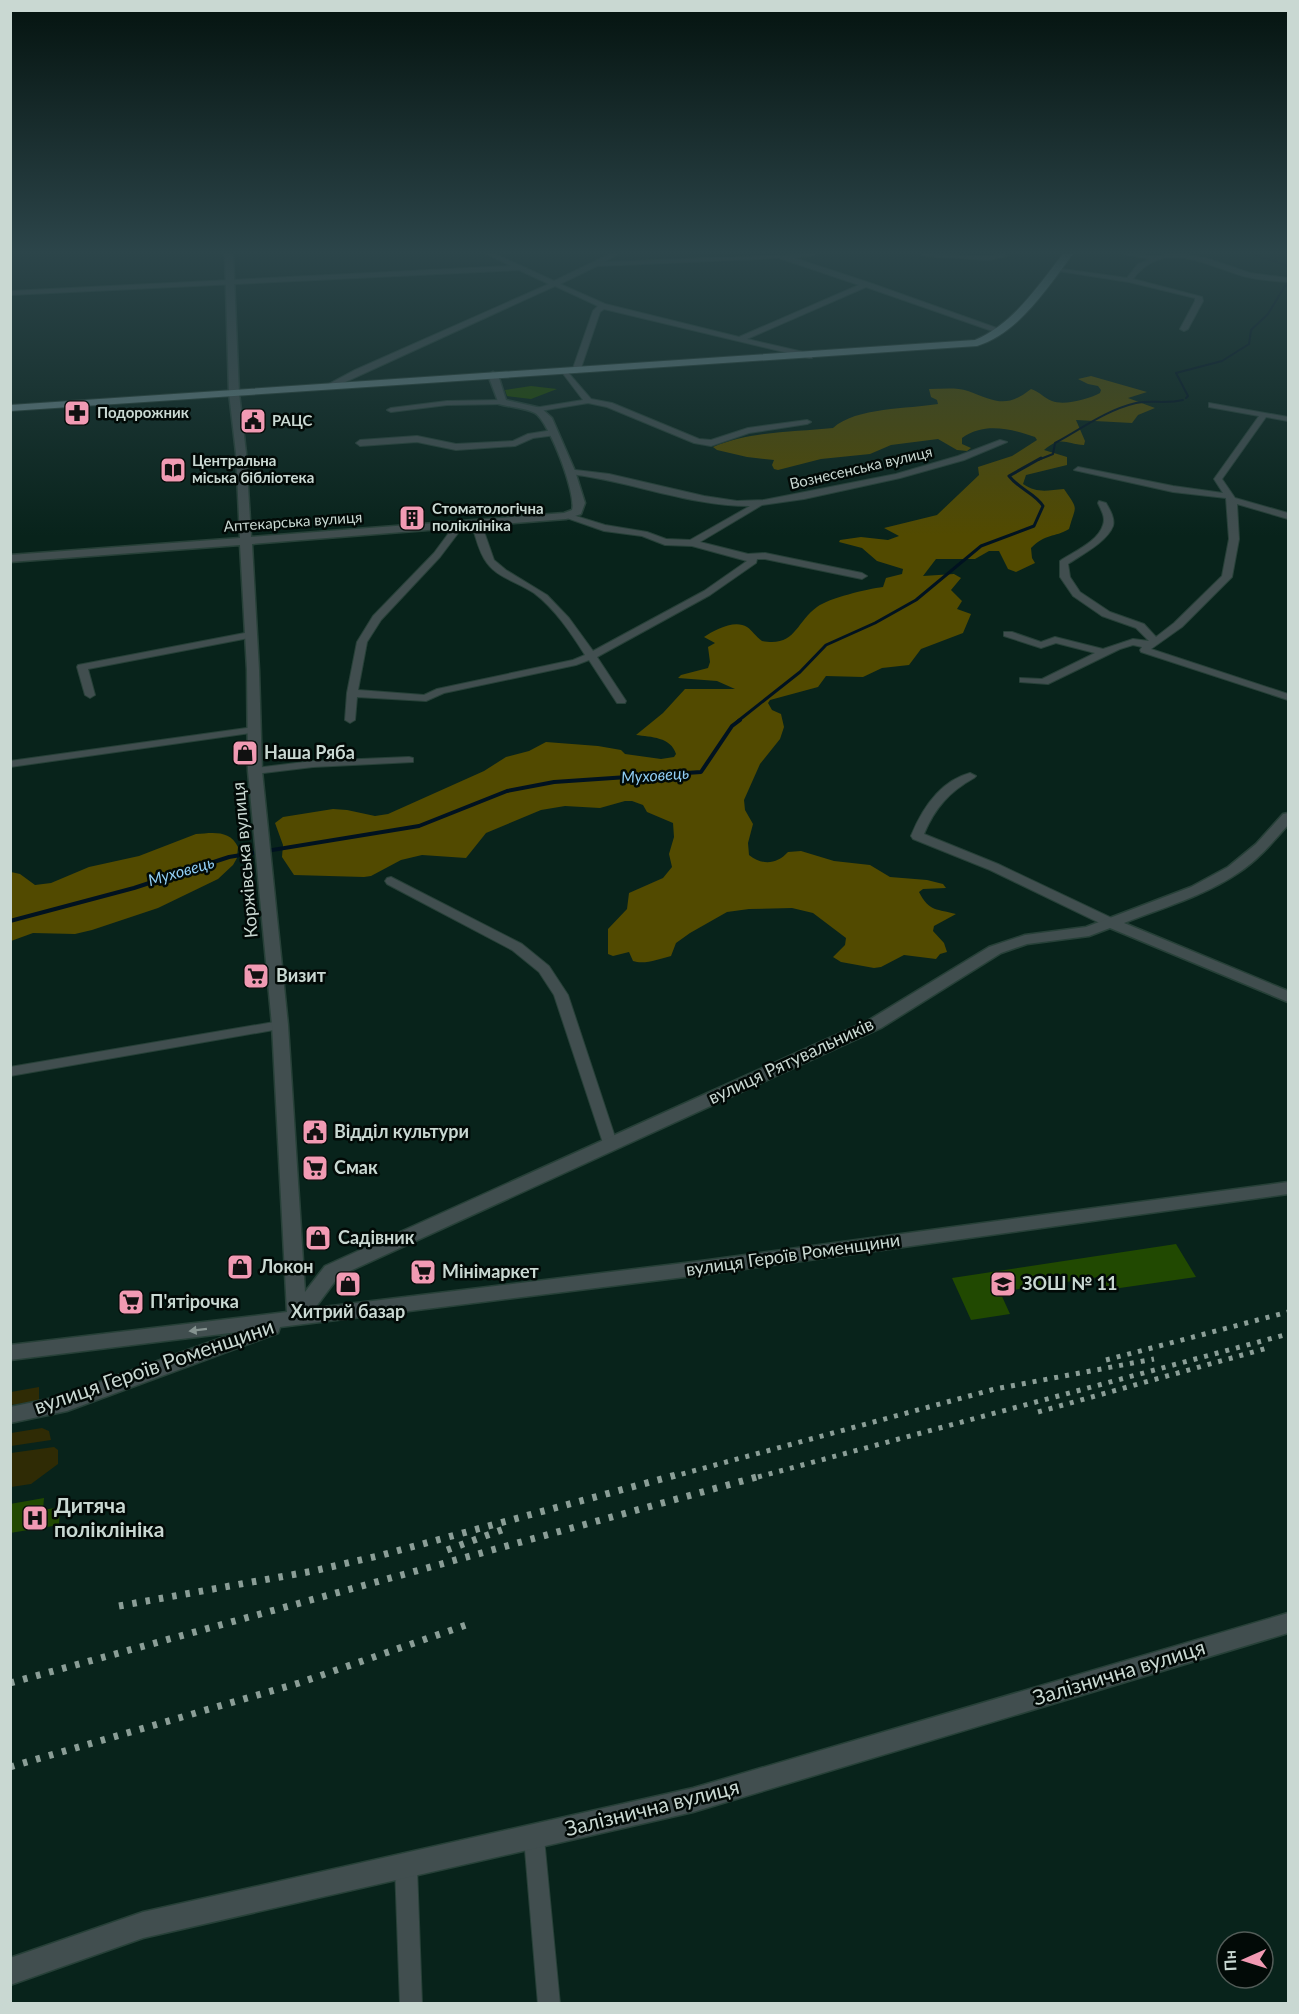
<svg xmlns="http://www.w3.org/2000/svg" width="1299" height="2014" viewBox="0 0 1299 2014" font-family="Lato,sans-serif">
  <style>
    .green { fill: #2f2b05 }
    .forest { fill: #524a00 }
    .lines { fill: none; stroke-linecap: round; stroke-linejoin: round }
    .stream-far2 { stroke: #001220; stroke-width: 2 }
    .stream-far1 { stroke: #001220; stroke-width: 3 }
    .stream { stroke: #001220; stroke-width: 4 }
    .building { fill: #214901 }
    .minor-casing { stroke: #274038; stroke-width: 2 }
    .tertiary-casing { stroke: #274038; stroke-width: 3 }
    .primary-casing { stroke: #274038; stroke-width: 2 }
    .minor { fill: #414e4f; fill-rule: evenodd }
    .tertiary { fill: #414e4f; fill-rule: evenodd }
    .primary { fill: #637e81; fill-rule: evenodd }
    .rail-far1 { stroke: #8b9e97; stroke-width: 5; stroke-dasharray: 4 7; stroke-linecap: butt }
    .rail { stroke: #8b9e97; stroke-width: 7; stroke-dasharray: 4.5 9; stroke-linecap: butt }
    .oneway { fill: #859390 }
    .labels { text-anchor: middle; stroke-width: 5; stroke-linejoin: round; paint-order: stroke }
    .far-poi-label { font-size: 15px; font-weight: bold; fill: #c9d8d2; stroke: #020a07; text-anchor: start }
    .far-street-label { font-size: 15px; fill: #c9d8d2; stroke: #020a07 }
    .far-water-label { font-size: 16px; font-style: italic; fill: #90cdf3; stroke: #020a07 }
    .poi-label { font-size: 18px; font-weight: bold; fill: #c9d8d2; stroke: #020a07; text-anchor: start }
    .street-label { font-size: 18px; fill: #c9d8d2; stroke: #020a07 }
    .near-street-label { font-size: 21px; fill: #c9d8d2; stroke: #020a07 }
    .near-poi-label { font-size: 21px; font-weight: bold; fill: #c9d8d2; stroke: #020a07; text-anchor: start }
  </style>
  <rect width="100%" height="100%" fill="#08231b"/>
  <path class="green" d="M39,1387v14l-28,4v-13z
    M42,1428l7,3 2,9 -40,6v-13z
    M54,1447l4,3v14l-27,20 -20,3v-34z"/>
  <path class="forest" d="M1091,376l56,16 -19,6 27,10 -17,7 -6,8 -56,-3 9,21 -1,4c-18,-1 -23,-10 -40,5l23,7v8l-41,10 -3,9c15,10 25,6 41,5 15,22 12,15 5,40 -15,9 -23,4 -38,19l1,10 3,5 -19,9 -8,-3 -9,-18h-10l-14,8h-39l-13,17 31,-2 7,4 -10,12 11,11 -5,8 14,5 -8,19 -42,16 -12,16 -27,3 -19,9 -37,-1 -8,11 -48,13 -2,3 4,7 9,4 3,13 -4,12 -20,25 -16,36 1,10 8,14 -5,19 1,12c14,11 28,9 39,-3l13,-1 33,10 36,4 20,12 37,3 16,4 3,4 -23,1 -4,3c10,20 19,17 37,22l-22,12 -1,5 11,12 3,9 -7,2 -4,5 -32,-4 -23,12 -7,1 -33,-6 -8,-5 12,-12 1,-7 -33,-25 -21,-5 -43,1 -22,3 -37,21 -14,10 -5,13c-12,3 -27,9 -38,5l-4,-9 -16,4 -5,-2v-25l19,-20 2,-16 34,-15 9,-11 -3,-13 5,-17 -1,-14 -26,-11 -4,-7 -11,-4h-7l-25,7 -35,-2 -24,4 -55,23 -20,25 -44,-3 -21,5 -30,16 -7,1 -70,-2 -12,-18 1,-12 -8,-22 8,-6 50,-8 14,1 28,6 13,-2 96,-43 22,-14 23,-6 17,-9 52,4 23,4 4,4 36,5 13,-2 2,-3c-5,-17 -25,-17 -40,-19l27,-22 22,-24h50l-18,-8 -39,-3 3,-3 27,-7 2,-6 -2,-15 7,-4 -11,-6c10,-7 31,-18 43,-10 5,3 9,10 15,14 34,6 33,-18 55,-34 12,-9 50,-18 66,-20l3,-9 16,-4 1,-5 -26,-8 -15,-13 -23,-6 1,-2 21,-3 27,3 11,-4 -15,-8 53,-13 42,-40 -1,-8 34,-11 25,-16 -2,-3c-23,-8 -51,-15 -73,1v6l9,4 -4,3 -10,-1 -19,-11 -47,6 -21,9 -49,5 -43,11 -4,-1 -2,-4 2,-5 -27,-3 -30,-7 -4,-3c37,-16 81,-15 120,-19 23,-21 76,-19 105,-24l-1,-4 -6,-3 -2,-8c13,0 27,-2 39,2 27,10 38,18 63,-2 9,3 13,9 21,12 12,5 37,-2 48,-8l1,-3 -3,-4 -10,-2 -10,-5z
    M196,834c15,-1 34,-5 42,13l-1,11 -4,7 -15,14 -60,29 -66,22 -17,4 -42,-1 -22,8v-69l9,2 15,11 16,-2 38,-16 50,-11z"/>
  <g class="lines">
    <path class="stream-far2" d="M1253,254l35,12
      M1186,398l2,-2 -12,-23 46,-12 27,-17 2,-14 17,-16 17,-28 3,-1
      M1038,460l15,-6 2,-11c26,-14 51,-33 81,-40 15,-3 31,1 47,-3"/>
    <path class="stream-far1" d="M738,721l62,-49 26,-27 49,-22 41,-23 65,-54 53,-20 9,-20c-8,-13 -23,-16 -34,-30l32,-18"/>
    <path class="stream" d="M10,921l124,-33 95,-31 190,-31 88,-35 47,-9 147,-10 31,-46 8,-6"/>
  </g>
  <path class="building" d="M531,386l26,3 -26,10 -24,-3 -2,-6z
    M1176,1244l20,33 -90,13 -7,-13 -99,15 10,22 -39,6 -19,-42z
    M44,1498l-1,12 17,-3 -1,18 -49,8v-29z"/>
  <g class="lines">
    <g class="minor-casing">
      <path id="minor" d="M487,254h8l59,27 56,-27h8l-13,8 210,-8 -3,2 -21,1 79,26 135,48 -7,2 -132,-46 -119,52 65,15v4h-3l-205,-49 -4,3 -20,59 -4,2 -4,-2 21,-60 5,-5 -43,-20 -225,103 -4,-2 1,-2 28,-15 194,-86 -30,-14 -509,25v-4l501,-25zM779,258l80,27 -120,52 -134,-33 -45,-20 37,-18z
        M921,254l68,2 15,-2 3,2 -18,4 -65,-4z
        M1124,254l35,2 7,-2h19l24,5 41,14 38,5v4c-13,-1 -28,-2 -41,-5 -39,-10 -83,-40 -114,2l69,18 1,4 -15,28 -4,2 -4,-2 15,-28v-3l-66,-16 -77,-12 3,-2 72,10 11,-14 13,-5z
        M565,369l26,30 21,4 87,36 12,1 37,-12 59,-8 4,2 -4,2 -58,9 -38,13 -17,-3 -87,-36 -19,-4 -54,9v-4l49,-8 -22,-29z
        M502,400l4,2 -1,2 -58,1 -56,7 -4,-2 4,-2 56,-7z
        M1209,403l79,14v4l-22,-4 -44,62 13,19 53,15v6l-51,-15 2,35 -7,38 -50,50 -31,22 137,45v6l-147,-48 -1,-2 2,-3 -9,-2 -13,4 -72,35 -28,-2v-4l22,1 53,-26 -39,-10 -15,5 -37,-12v-4h8l29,10 14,-5 48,12 30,-10 16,2 -13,-13 -34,-12 -29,-20 -13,-19v-16c13,-9 38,-19 43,-36 3,-8 -2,-15 -5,-22l1,-2 7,2c4,7 9,15 7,23 -6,16 -32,29 -45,38l2,13 10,15 30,20 34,12 12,13 18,-14 48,-47 7,-37 -3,-41 -53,-6 -99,-22 4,-3 95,19 50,7 -9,-14 45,-63 -50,-9z
        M553,430l3,1v4l-23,3 -18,8 -59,4 -39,-8 -57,4 -4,-3 4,-3 57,-4 39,8 57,-3 15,-7z
        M1000,440l7,2 -43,18 -64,18 -96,21 -42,6 -62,37 48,12 17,-1 97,20 5,3 -5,3 -97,-20h-8l-1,4 -46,32 -113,62 29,44 -1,2h-8l-28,-43 -13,5 -132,28 -18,8 -69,-4 -2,23 -5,3 -5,-3 2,-27 10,-51 16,-26 61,-63 23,-31 8,2 -25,33 -59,63 -14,22 -9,48 66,5 13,-6 136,-29 12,-5c-14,-22 -30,-46 -51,-62 -16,-11 -36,-15 -47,-30 -9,-12 -11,-27 -16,-40l2,-2 8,2 13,37 12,10 41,25 22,23 24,33 111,-60 43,-30 -55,-15 -27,-1 -23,-9 -38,-5 -43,-15 5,-3 39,12 42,7 19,7 24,1 60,-34c-62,0 -119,-25 -180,-32l-3,-1v-4l42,5 95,22 33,5 27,-1 132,-26 62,-18z
        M250,632l4,1v4l-166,32 7,26 -5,3 -5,-3 -8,-28 1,-2z
        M254,727l4,1v4l-248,35v-6z
        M409,757l4,1v4l-100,5 -58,7 -6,-3 6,-3 58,-7z
        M970,773l6,3 -2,2c-25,14 -39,30 -50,56l74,30 120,57 1,3 -1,3h-10l-118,-57 -77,-31 -2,-3c11,-27 29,-55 59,-63z
        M391,877l131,67 27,22 19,29 49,148 -2,3h-10l-2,-3 -49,-148 -15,-23 -27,-22 -125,-66 -2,-3 2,-3z
        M280,1021l7,4 -2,3 -275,48v-9z
        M534,1828l7,3 3,7 16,166h-22l-14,-166 3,-7z
        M406,1857l7,3 4,7 5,137h-22l-5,-137 4,-7z"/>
    </g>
    <g class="tertiary-casing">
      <path id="tertiary" d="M225,254h8l6,139 7,60 5,84 313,-24 8,-3c5,-15 -23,-89 -37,-97 -10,-5 -26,-6 -36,-9l-11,-29 5,-3 5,3 8,25 35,8 11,10 23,53 10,32 -4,11 -15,5 -314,25 7,126 3,101 26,254 17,267 20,-26 544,-246 120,-73 36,-12 61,-8 105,-40 37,-20 28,-23 27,-30 5,-1v12c-15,17 -30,35 -50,48 -34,23 -76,35 -114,50l164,68v11l-178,-74 -21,8 -62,8 -26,9 -120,75 -542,248 -24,32 386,-47 587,-79v12l-587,81 -421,52 -2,6 -211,78 -57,12v-16l48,-10 180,-65 -228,28v-15l277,-33 -15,-287 -24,-254 -1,-101 -7,-125 -230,17v-7l230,-17 -4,-85 -7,-60z
        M1288,1613v20l-595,179 -550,126 -133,47v-27l133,-46 550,-124z"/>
    </g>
    <g class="primary-casing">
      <path id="primary" d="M1063,254h10c-25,33 -55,80 -96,92l-967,65v-6l965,-65c39,-16 63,-55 88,-86z"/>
    </g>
    <use href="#minor" class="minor"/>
    <use href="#tertiary" class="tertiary"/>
    <use href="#primary" class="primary"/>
    <path class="rail-far1" d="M1106,1360l182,-48
      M1038,1412l233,-65
      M671,1477l324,-88 159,-30
      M758,1477l530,-143"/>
    <path class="rail" d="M447,1550l60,-22
      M119,1606l194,-35 69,-16 294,-80
      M10,1683l754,-208
      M10,1767l289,-84 170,-59"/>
  </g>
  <defs><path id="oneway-solid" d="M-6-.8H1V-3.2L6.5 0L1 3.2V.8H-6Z" transform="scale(1.5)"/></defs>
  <use class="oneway" href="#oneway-solid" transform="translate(198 1330) rotate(173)"/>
  <linearGradient id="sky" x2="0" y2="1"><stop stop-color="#04130f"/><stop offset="0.47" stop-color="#2c454a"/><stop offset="1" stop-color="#2c454a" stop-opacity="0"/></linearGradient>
  <rect width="1299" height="536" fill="url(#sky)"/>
  <defs>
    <g id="pharmacy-square" transform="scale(1.35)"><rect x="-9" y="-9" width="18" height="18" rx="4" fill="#f19ab3" stroke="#020a07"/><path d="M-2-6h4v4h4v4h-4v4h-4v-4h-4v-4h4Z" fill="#111"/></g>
    <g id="civic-square" transform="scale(1.35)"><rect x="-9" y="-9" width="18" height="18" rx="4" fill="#f19ab3" stroke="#020a07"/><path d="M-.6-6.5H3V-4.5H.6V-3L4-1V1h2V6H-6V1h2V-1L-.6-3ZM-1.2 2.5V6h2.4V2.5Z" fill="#111"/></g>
    <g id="library-square" transform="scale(1.35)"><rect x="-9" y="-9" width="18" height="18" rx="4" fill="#f19ab3" stroke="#020a07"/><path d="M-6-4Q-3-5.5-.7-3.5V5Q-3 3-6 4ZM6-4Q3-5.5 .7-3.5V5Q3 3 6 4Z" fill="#111"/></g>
    <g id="building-square" transform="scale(1.35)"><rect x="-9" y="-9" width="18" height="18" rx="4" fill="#f19ab3" stroke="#020a07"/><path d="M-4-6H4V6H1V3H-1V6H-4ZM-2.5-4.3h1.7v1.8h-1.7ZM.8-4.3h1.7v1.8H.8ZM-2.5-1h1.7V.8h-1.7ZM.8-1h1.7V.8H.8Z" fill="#111"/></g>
    <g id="shop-square" transform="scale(1.35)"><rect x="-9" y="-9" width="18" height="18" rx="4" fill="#f19ab3" stroke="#020a07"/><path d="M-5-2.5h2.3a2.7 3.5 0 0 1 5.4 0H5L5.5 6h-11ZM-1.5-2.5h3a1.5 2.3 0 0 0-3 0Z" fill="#111"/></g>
    <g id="supermarket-square" transform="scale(1.35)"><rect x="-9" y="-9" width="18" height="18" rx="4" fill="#f19ab3" stroke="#020a07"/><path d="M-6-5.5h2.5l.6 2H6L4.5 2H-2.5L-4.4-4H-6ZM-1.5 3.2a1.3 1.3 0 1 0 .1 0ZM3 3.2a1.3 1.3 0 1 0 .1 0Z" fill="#111"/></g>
    <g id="school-square" transform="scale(1.35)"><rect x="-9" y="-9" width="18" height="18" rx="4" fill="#f19ab3" stroke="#020a07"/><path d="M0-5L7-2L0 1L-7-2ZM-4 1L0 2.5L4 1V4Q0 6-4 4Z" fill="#111"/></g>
    <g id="hospital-square" transform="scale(1.35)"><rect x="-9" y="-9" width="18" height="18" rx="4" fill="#f19ab3" stroke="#020a07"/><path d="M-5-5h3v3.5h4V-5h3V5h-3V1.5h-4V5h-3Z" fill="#111"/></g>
  </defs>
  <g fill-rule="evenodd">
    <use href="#pharmacy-square" x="77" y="413"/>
    <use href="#civic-square" x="253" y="421"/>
    <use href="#library-square" x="173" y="470"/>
    <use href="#building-square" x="412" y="518"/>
    <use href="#shop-square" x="245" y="753"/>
    <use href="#supermarket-square" x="256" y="976"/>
    <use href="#civic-square" x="315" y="1132"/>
    <use href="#supermarket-square" x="315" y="1168"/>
    <use href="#shop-square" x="318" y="1238"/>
    <use href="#shop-square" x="240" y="1267"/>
    <use href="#supermarket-square" x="423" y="1272"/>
    <use href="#shop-square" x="348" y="1284"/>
    <use href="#school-square" x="1003" y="1284"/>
    <use href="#supermarket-square" x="131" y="1302"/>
    <use href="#hospital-square" x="35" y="1518"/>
  </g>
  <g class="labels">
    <g class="far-poi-label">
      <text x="97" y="418">Подорожник</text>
      <text x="272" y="426">РАЦС</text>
      <text x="192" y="466">Центральна<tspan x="192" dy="17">міська бібліотека</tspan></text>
      <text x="432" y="514">Стоматологічна<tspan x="432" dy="17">поліклініка</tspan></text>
    </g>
    <g class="far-street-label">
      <text transform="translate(861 468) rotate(-13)" y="5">Вознесенська вулиця</text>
      <text transform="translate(293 522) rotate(-4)" y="5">Аптекарська вулиця</text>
    </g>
    <g class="far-water-label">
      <text transform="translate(655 775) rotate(-4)" y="6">Муховець</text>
      <text transform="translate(181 871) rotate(-16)" y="6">Муховець</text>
    </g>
    <g class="poi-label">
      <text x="264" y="759">Наша Ряба</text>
      <text x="276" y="982">Визит</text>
      <text x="334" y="1138">Відділ культури</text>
      <text x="334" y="1174">Смак</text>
      <text x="338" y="1244">Садівник</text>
      <text x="260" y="1273">Локон</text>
      <text x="442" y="1278">Мінімаркет</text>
      <text x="1022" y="1290">ЗОШ № 11</text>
      <text x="150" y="1308">П'ятірочка</text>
      <text x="348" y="1318" text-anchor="middle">Хитрий базар</text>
    </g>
    <g class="street-label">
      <text transform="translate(245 860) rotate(-95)" y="6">Коржівська вулиця</text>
      <text transform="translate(791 1061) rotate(-25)" y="6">вулиця Рятувальників</text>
      <text transform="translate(793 1255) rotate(-8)" y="6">вулиця Героїв Роменщини</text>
    </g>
    <g class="near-street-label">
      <text transform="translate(154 1367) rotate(-19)" y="7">вулиця Героїв Роменщини</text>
      <text transform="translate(1119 1673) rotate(-17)" y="7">Залізнична вулиця</text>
      <text transform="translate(652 1808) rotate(-14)" y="7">Залізнична вулиця</text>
    </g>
    <g class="near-poi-label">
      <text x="54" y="1513">Дитяча<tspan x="54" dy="24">поліклініка</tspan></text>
    </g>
  </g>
  <rect width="1299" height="2014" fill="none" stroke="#c9d8d2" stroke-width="24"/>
  <g transform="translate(1245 1960) rotate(267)"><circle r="28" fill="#020a07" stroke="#525c58" stroke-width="1.5"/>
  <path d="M0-4.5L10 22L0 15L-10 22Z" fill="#f19ab3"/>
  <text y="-9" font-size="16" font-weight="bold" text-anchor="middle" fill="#c9d8d2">Пн</text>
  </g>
</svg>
